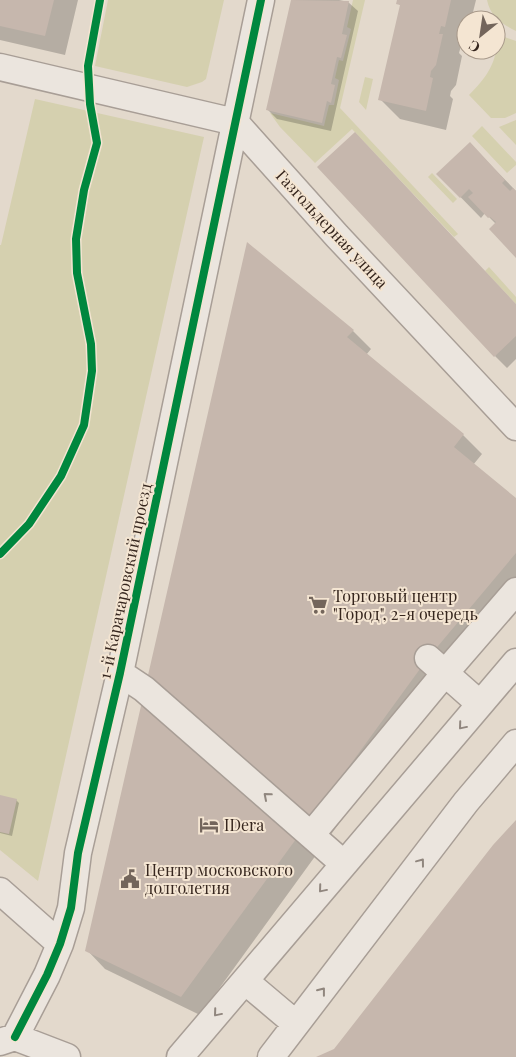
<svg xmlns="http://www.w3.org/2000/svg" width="516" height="1057" viewBox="0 0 516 1057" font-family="'Playfair Display',serif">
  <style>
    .green { fill: #d5d0af }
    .shadow { fill: #0003 }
    .building { fill: #c6b7ad }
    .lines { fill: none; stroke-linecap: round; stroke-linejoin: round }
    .minor-casing { stroke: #a89e96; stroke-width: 29 }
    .minor { stroke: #ebe5de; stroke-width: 26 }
    .cycleway-casing { stroke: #f4e5d2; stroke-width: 11 }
    .cycleway { stroke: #00873e; stroke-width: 8 }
    .oneway { stroke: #90867e }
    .labels { text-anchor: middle; stroke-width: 4; stroke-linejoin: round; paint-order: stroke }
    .street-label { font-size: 16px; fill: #36261e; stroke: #f4e5d2 }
    .poi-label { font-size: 16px; fill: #36261e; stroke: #f4e5d2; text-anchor: start }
  </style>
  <rect width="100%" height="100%" fill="#e3d9cc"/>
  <path class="green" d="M108,0h116l-18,79 -4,3 -15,5 -92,-21z
    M353,0h12l-25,108 118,126 -4,3 -102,-108 -37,34 -35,-36 -10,-14 54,13 5,-21h5l5,-25 -4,-2 4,-18 4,1 8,-32 -4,-2z
    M487,0h29v31c-14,-7 -26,-15 -29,-31z
    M496,34l20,7v72l-11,5h-14l-22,-23c18,-18 30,-34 27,-61z
    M365,77l8,2 -7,31 -7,-8z
    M35,99l169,38 -166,744 -38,-31v-605h1z
    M516,120v25l-17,-18z
    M482,126l34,36v3l-9,8 -35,-37z
    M432,173l25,26 -4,4 -25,-26z
    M489,267l27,30v7l-31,-33z"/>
  <path class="shadow" d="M0,0h78l-13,55 -65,-15z
    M293,0h46l9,2 10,9 -27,120 -54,-12 -9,-9z
    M399,0h77l-5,20h-5v20l-2,7 -3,-1 -2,7 3,3 -6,29 -5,6 -1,5 3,3 -7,31 -46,-11 -20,-20 21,-93 -3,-3z
    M470,144l46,47v66l-20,-33 -11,-11 -4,5 -43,-44z
    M248,244l105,87 18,18 -5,6 97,80 19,19 -9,11 43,35v93l-70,83 -246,339 -95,-46 -18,-19z
    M516,305v54l-9,9 -12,-12z
    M0,797l16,3 3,3 -7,33 -12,-3z"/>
  <path class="building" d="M0,0h54l-9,36 -45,-10z
    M291,0l58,1 -7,33 5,1 -6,23 -4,-1 -6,27 4,1 -4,18 -4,-2 -5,22 -56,-13z
    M397,0h54l-6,27 -4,-1 -2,8h4l-7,31 -5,6 -1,6 3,1 -7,33 -48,-11 22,-95 -4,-1z
    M355,132l161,172v32l-22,21 -177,-190z
    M470,142l35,38 -3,3 8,8 3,-3 3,3v67l-27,-29 7,-7 -6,-5 -2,1 -20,-21 5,-4 -4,-4 -9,9 -24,-24z
    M247,242l107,88 -7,7 117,97 -10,13 62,51v55l-88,105 -247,339 -96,-46z
    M0,795l17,4 -8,35 -9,-2z
    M516,820v237h-200l18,-8 159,-204z"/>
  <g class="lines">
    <g class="minor-casing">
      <path id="minor" d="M0,67l235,55
        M235,122l102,114 179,191
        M428,658l52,46
        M120,673l24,16 200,175
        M311,835l134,-162 71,-82
        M0,891l60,53
        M245,981l51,43
        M15,1037l32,-62 13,-31 11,-36 7,-55 42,-180 141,-673
        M0,1042l15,-5 52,20
        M180,1057l336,-395
        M271,1057l195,-255 50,-59"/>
    </g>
    <use href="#minor" class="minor"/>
    <g class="cycleway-casing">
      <path id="cycleway" d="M0,554l29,-30 32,-48 23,-51 8,-54 -1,-27 -14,-71 -1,-34 8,-49 13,-47 -7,-39 -2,-38 12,-66
        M15,1037l32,-62 13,-31 11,-36 7,-55 42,-180 141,-673"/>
    </g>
    <use href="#cycleway" class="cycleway"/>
  </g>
  <defs><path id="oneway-chevron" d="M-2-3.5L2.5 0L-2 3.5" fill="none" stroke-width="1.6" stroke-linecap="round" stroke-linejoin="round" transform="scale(1.25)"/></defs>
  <g class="oneway">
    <use href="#oneway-chevron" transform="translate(462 726) rotate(130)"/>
    <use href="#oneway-chevron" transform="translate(267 796) rotate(-139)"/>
    <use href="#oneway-chevron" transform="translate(421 862) rotate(-53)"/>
    <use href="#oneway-chevron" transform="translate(322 889) rotate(130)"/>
    <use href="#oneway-chevron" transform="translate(322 991) rotate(-52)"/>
    <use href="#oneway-chevron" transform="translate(217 1013) rotate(130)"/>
  </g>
  <defs>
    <g id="supermarket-bare" transform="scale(1.5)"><path d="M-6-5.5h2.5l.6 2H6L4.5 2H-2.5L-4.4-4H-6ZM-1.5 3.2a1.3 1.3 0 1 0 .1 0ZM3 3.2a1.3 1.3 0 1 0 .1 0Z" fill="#73655b" stroke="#f4e5d2" stroke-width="2.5" paint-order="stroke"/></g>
    <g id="hotel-bare" transform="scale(1.5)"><path d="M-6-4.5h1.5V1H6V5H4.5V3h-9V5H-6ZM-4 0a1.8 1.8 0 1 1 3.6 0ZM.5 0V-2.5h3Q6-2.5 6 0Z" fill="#73655b" stroke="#f4e5d2" stroke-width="2.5" paint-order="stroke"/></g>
    <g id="civic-bare" transform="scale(1.5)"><path d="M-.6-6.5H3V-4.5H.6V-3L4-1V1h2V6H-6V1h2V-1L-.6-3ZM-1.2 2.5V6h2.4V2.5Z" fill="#73655b" stroke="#f4e5d2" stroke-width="2.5" paint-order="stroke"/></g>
  </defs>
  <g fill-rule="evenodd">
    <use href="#supermarket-bare" x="318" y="605"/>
    <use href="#hotel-bare" x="209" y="825"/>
    <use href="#civic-bare" x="130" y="879"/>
  </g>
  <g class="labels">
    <g class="street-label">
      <text transform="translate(332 229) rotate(47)" y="6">Газгольдерная улица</text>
      <text transform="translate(125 581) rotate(-78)" y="6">1-й Карачаровский проезд</text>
    </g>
    <g class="poi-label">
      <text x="333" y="602">Торговый центр<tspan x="333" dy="18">"Город", 2-я очередь</tspan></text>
      <text x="224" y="831">IDera</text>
      <text x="145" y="876">Центр московского<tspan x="145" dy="18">долголетия</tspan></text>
    </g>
  </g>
  <g transform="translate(481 35) rotate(210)"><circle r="24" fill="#f4e5d2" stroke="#a8998a"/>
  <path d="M0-4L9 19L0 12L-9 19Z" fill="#73655b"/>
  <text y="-8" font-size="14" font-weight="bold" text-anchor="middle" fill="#36261e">С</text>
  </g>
</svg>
